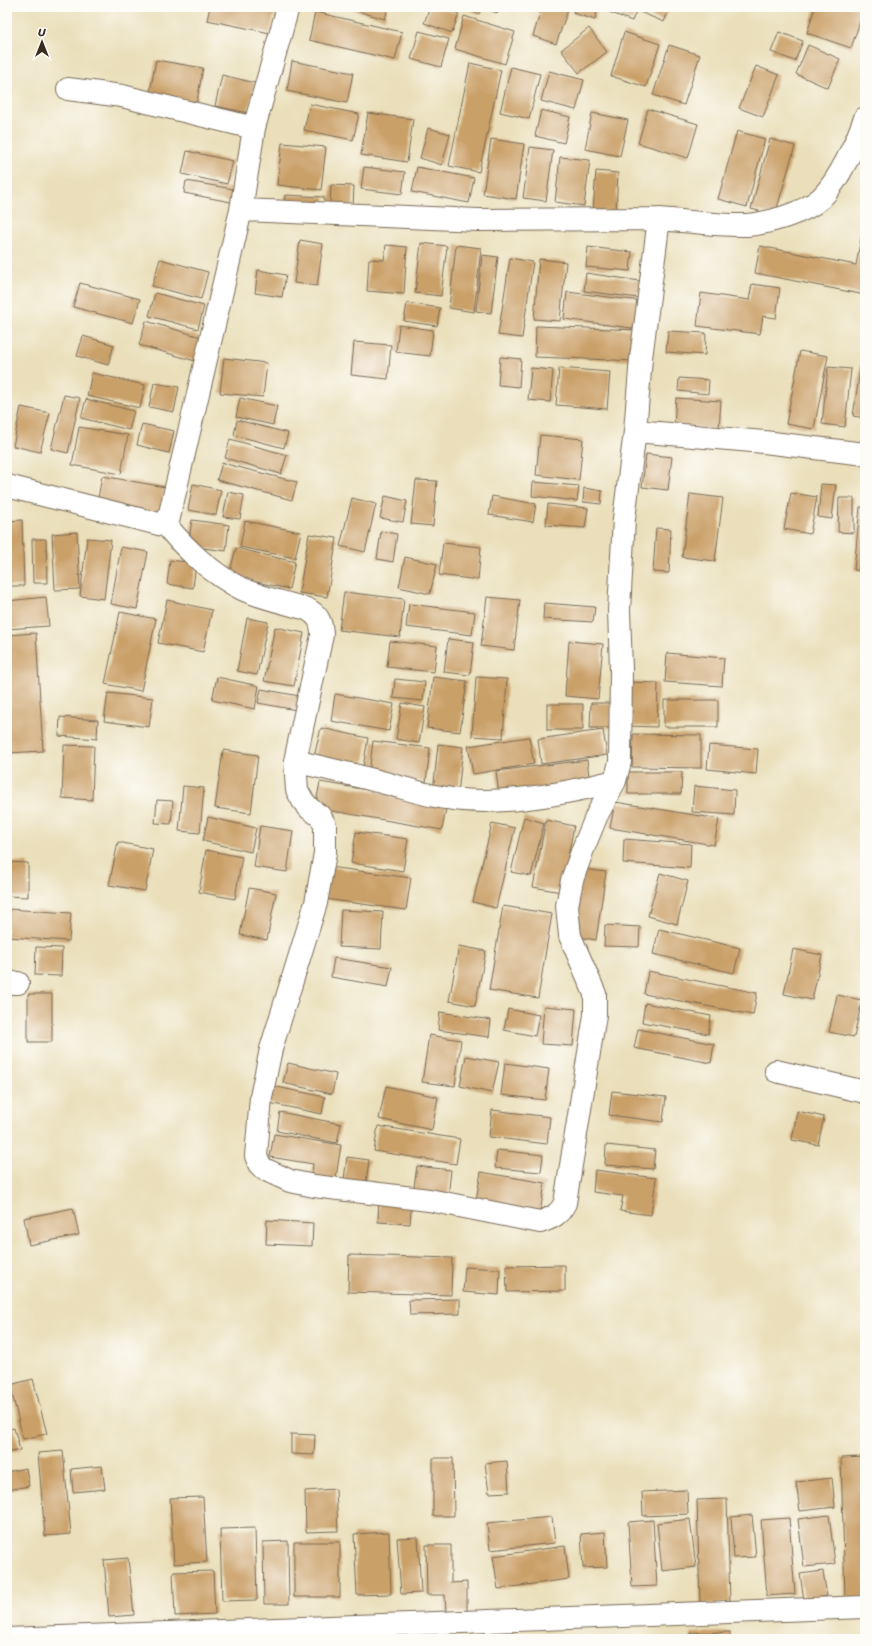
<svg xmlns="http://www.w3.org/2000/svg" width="872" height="1646" viewBox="0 0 872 1646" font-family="Sriracha,sans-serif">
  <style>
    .building { fill: #caa069 }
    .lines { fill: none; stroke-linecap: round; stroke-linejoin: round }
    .street-casing { stroke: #786955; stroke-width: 24 }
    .street { stroke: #fff; stroke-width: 22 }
  </style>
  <rect width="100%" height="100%" fill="#fdfcf7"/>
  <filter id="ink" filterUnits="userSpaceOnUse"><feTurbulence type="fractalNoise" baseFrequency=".025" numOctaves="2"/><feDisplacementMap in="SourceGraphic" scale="8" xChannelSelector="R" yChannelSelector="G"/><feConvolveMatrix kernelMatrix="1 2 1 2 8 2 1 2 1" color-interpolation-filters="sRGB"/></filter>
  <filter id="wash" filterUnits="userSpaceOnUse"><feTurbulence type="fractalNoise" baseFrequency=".012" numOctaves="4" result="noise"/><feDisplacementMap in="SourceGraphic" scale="16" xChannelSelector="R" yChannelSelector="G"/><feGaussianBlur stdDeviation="0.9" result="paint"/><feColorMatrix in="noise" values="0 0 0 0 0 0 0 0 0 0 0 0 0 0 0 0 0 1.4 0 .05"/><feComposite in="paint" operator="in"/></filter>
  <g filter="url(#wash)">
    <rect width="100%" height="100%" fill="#eadfba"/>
    <g id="blocks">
      <path class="building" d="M210,7h66l-6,26 -63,-13z
        M343,7h45l-3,12z
        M430,7h8l21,7 -7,19 -28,-10z
        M462,7h20l-3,7z
        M487,7h14l-3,6 -12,-4z
        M542,7h27l-13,37 -23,-8z
        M575,7h23l-3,13 -22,-7z
        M610,7h28l-6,14 -23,-9z
        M642,7h28l-6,15 -24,-10z
        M815,7h39l10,3 -13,38 -44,-15z
        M315,12l87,20 -7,28 -86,-20z
        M464,16l51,16 -10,32 -50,-15z
        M589,28l18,24 -28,21 -18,-23z
        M419,31l30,8 -8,28 -30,-8z
        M624,32l36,12 -14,43 -35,-11z
        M779,32l24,9 -8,20 -24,-9z
        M669,45l31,10 -16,50 -31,-10z
        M808,45l32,14 -12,29 -32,-14z
        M156,60l47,8 -7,38 -47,-9z
        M292,61l61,12 -6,30 -60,-12z
        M470,63l31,7 -22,102 -30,-6z
        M756,66l23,9 -16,42 -24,-9z
        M511,67l29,7 -11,45 -29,-7z
        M549,71l35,9 -8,30 -35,-9z
        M222,75l33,8 -7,30 -33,-7z
        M310,104l49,10 -6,26 -49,-10z
        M648,109l50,15 -10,34 -50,-15z
        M541,110l29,7 -6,26 -29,-7z
        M368,113l45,6 -6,43 -46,-7z
        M592,113l36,7 -8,36 -35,-7z
        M428,128l22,6 -8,31 -22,-7z
        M737,131l28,8 -18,68 -29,-8z
        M491,139l33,5 -8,55 -33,-5z
        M770,139l25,7 -20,69 -24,-6z
        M282,143l44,4 -5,43 -44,-5z
        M530,147l23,3 -7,51 -23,-3z
        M187,151l46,10 -6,23 -45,-10z
        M560,157l30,3 -6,46 -29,-4z
        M364,167l41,5 -3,22 -41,-5z
        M417,167l57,11 -5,25 -57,-11z
        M596,171l22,2 -2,39 -23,-1z
        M186,181l53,9 -3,13 -52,-10z
        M331,185l23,1 -1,20 -23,-1z
        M285,195l39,2v13l-40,-3z
        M862,233l3,1v61l-110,-22 5,-27 96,19z
        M300,240l23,4 -6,42 -23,-3z
        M421,243l26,3 -6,50 -26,-3z
        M386,245l21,2 -3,47 -37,-3 2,-32 15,1z
        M456,245l25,3 -7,64 -25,-4z
        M588,247l44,5 -2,19 -44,-4z
        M482,255l16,2 -7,56 -15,-2z
        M510,258l23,4 -11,76 -24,-3z
        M160,259l48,13 -7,27 -49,-13z
        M539,259l27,3 -6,59 -26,-2z
        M258,270l28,5 -4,22 -27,-4z
        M586,273l54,8 -2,17 -54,-7z
        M80,283l60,16 -7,24 -60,-16z
        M752,284l28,4 -4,30 -13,-2 -3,18 -63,-8 4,-33 48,7z
        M567,292l75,9 -3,28 -75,-10z
        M155,293l49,13 -6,23 -49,-13z
        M407,303l33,5 -3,18 -33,-5z
        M146,321l55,16 -6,24 -56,-16z
        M399,325l34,5 -3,26 -34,-4z
        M536,326l102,4 -1,31 -102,-4z
        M668,331l38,2 -1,22 -39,-3z
        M83,336l31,9 -6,20 -31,-9z
        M354,342l37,3 -3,34 -37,-4z
        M864,344h1v74l-12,-2z
        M800,351l28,5 -14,73 -28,-5z
        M500,357l21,2 -2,28 -21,-2z
        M224,358l43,5 -4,34 -43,-4z
        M828,367l23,2 -6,58 -23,-3z
        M531,368l22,2 -3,32 -22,-2z
        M559,368l51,4 -3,37 -51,-4z
        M92,373l53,12 -5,23 -53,-12z
        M679,378l30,2 -1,14 -30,-3z
        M154,383l25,4 -5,25 -25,-5z
        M64,395l16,3 -12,55 -17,-4z
        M240,398l37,8 -4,19 -37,-8z
        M676,398l45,3 -2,28 -45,-4z
        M86,399l48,12 -5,19 -48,-12z
        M21,407l29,6 -10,39 -27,-6z
        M237,420l51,13 -4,15 -50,-13z
        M142,424l32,7 -5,22 -32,-8z
        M79,427l49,8 -7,39 -49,-9z
        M540,435l43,4 -4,41 -43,-5z
        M230,439l57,16 -6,19 -56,-16z
        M646,454l26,3 -4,33 -26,-3z
        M222,463l75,19 -5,18 -75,-20z
        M102,476l63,11 -5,28 -63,-11z
        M416,480l21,1 -4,45 -22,-2z
        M533,482l46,4 -2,15 -45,-5z
        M193,484l28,6 -5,25 -28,-5z
        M821,484l15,1 -4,34 -14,-2z
        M584,488l18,3 -1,13 -18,-2z
        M228,492l16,3 -4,24 -17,-2z
        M791,493l26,4 -7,37 -26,-5z
        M690,494l33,4 -8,63 -33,-4z
        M385,496l22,5 -4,21 -23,-4z
        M492,496l44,8 -3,18 -44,-7z
        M352,498l24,6 -11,48 -25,-6z
        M839,498h15v35l-16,-1z
        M548,504l40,4 -3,20 -39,-3z
        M860,507h5v64l-11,-1z
        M22,520l2,66h-17v-65z
        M192,520l37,5 -3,26 -38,-5z
        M245,521l56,11 -6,26 -55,-11z
        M656,528l15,1 -2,44 -16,-1z
        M381,531l16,3 -4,28 -16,-3z
        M77,532l3,57 -25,1 -3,-56z
        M309,534l28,4 -10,59 -28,-4z
        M87,538l24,2 -7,59 -24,-3z
        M32,539h14l1,44h-14z
        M443,543l38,4 -3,33 -39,-5z
        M121,547l27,5 -11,57 -26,-5z
        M236,548l59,14 -6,27 -60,-13z
        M405,557l32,7 -7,30 -31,-7z
        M170,560l26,3 -3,25 -26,-4z
        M344,592l60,7 -4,38 -61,-7z
        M46,597l3,29 -42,3v-28z
        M487,597l33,3 -6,50 -33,-4z
        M167,600l45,10 -9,42 -45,-9z
        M544,603l51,4 -2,15 -50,-3z
        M409,604l66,8 -3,23 -66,-8z
        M120,612l36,7 -15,72 -36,-7z
        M247,618l21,4 -11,53 -20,-4z
        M275,627l29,6 -10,53 -30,-5z
        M36,633l7,118 -35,2 -1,-118z
        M448,639l26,3 -4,33 -26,-3z
        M390,641l47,5 -3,26 -47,-5z
        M569,641l34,3 -5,55 -33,-3z
        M667,653l57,5 -2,28 -57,-4z
        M217,677l42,9 -4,23 -43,-9z
        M433,677l34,4 -7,51 -33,-4z
        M476,677l31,2 -4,59 -31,-2z
        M395,679l30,3 -2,19 -30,-3z
        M627,682l31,1 -1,44 -31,-1z
        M261,689l44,8 -3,14 -44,-8z
        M108,693l45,5 -4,29 -45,-6z
        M335,694l59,10 -5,27 -58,-10z
        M664,700h54v27h-54z
        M402,703l23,4 -6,36 -23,-4z
        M591,703h21l-1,25h-21z
        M547,704h36v26h-36z
        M60,717l38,3 -1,19 -38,-3z
        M321,728l47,10 -5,29 -49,-10z
        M603,730l4,25 -66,9 -3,-25z
        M633,734l68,1v33l-69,-1z
        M529,737l5,27 -61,10 -5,-28z
        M373,741l57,7 -4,34 -57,-8z
        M438,744l25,3 -5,47 -25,-2z
        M64,745l30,1 -2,54 -30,-2z
        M709,745l49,4 -2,25 -49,-5z
        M223,750l35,5 -7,58 -36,-5z
        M587,760l3,24 -91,11 -3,-24z
        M628,772h54l-1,22h-53z
        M320,782l127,21 -5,27 -127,-22z
        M183,786l21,2 -4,45 -21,-2z
        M694,786l41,4 -1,25 -42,-3z
        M157,800l16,1 -2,23 -16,-1z
        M615,802l104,17 -5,26 -104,-17z
        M208,817l48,11 -5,24 -48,-11z
        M524,817l20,6 -13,53 -20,-4z
        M546,820l28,6 -13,66 -28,-5z
        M492,823l23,5 -19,80 -23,-6z
        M260,826l33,5 -6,41 -33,-5z
        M356,832l52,7 -5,32 -52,-8z
        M624,839l67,5 -1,24 -67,-5z
        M118,842l35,7 -8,42 -36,-6z
        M206,850l36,7 -7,42 -36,-7z
        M7,862l21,1v34l-21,-1z
        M330,867l81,11 -5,32 -81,-11z
        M582,869l24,3 -10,68 -23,-4z
        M660,873l28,8 -11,43 -29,-8z
        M249,888l27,5 -9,47 -27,-5z
        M503,906l49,8 -14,84 -49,-8z
        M7,909l64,4 -2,28 -62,-4z
        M341,910l42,2 -2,37 -42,-2z
        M605,925l35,2 -1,20 -35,-1z
        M659,929l81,19 -6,25 -81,-19z
        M459,946l27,5 -11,55 -26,-5z
        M36,947l26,1 -1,28 -26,-1z
        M793,949l29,6 -10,45 -28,-6z
        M334,958l58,9 -4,20 -57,-10z
        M648,971l109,22 -4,22 -109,-21z
        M28,994h24v48h-24z
        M837,995l25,5 -8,37 -25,-5z
        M645,1003l66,13 -3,18 -66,-12z
        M544,1006l32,3 -3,37 -32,-2z
        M508,1009l31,6 -4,21 -31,-6z
        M440,1012l51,8 -2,17 -51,-7z
        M638,1029l76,15 -3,19 -77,-15z
        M429,1035l32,5 -6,46 -33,-4z
        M466,1056l33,6 -7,31 -32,-7z
        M288,1063l48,11 -4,20 -49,-11z
        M505,1063l44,6 -4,31 -44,-5z
        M272,1086l53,11 -3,17 -53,-11z
        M386,1086l52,11 -6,33 -53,-11z
        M612,1091l54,6 -3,25 -54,-7z
        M492,1110l58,7 -3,27 -58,-7z
        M797,1111l27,6 -6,28 -26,-5z
        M280,1112l61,12 -4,19 -60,-12z
        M378,1126l82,13 -4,25 -82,-13z
        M274,1134l67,11 -6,39 -24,-4 2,-16 -43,-7z
        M606,1145l49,5 -2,19 -48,-4z
        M497,1150l46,5 -2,17 -46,-4z
        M347,1157l22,3 -4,30 -22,-3z
        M417,1166l34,4 -3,28 -35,-4z
        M595,1170l61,8 -5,37 -31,-4 3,-15 -30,-4z
        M481,1172l64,11 -6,35 -64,-12z
        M379,1196l33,3 -2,25 -32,-2z
        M73,1208l6,27 -50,10 -5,-27z
        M267,1220l46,3 -1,23 -46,-2z
        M349,1255l103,3 -1,37 -103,-3z
        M565,1265v26l-58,1 -1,-26z
        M465,1267l35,2 -1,26 -36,-3z
        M460,1299v15l-50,1 -1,-15z
        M33,1379l14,55 -24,5 -13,-54z
        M14,1428l6,22 -13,3v-23z
        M291,1434l24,1 -1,20 -23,-1z
        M63,1451l8,83 -26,2 -7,-83z
        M865,1457v140l-20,1 -4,-140z
        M433,1458h20l1,58h-21z
        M507,1461l2,31 -20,1 -4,-30z
        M102,1466l3,23 -32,3 -2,-23z
        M26,1468l3,18 -22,4v-18z
        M832,1478l3,29 -35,4 -4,-29z
        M336,1489l2,42 -32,1 -1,-41z
        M687,1490l1,24 -45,2 -1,-24z
        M203,1497l4,65 -33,2 -4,-66z
        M727,1499l3,104 -30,1 -3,-104z
        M752,1515l4,42 -22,1 -3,-41z
        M829,1515l6,49 -31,3 -6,-48z
        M552,1517l3,26 -65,7 -3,-27z
        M789,1518l6,76 -28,2 -6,-76z
        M690,1519l6,48 -34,4 -5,-48z
        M653,1520l4,66 -25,1 -4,-65z
        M255,1528l2,72 -35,1 -2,-72z
        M389,1532l2,62 -34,1 -3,-61z
        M605,1532l2,35 -24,1 -2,-34z
        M418,1537l3,56 -20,1 -4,-56z
        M288,1541l1,63h-25l-1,-62z
        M294,1542h46v55h-46z
        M426,1545h25v38l16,-1v30h-21l-1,-17h-18z
        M565,1546l4,33 -71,10 -5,-33z
        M128,1558l6,57 -25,2 -5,-57z
        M213,1571l2,43 -40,2 -2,-44z
        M823,1571l4,25 -23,4 -4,-26z
        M730,1632v7h-40v-6z"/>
    </g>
  </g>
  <g filter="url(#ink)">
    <use href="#blocks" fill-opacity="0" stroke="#786955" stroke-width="1"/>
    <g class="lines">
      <g class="street-casing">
        <path id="street" d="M68,89l54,7 132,32
          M241,210l237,10 181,-1 -18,139 -6,73 129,11 101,12
          M659,219c29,2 59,7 88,6 22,-2 58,-12 74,-27 18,-17 36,-57 44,-80
          M7,486l160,40 74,-316 13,-82 34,-121
          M167,526c19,24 47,49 75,63 20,9 44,14 65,20 11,6 15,13 15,26l-27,126 2,29 6,11 7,8 10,7 5,9v28l-9,50 -45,146 -10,48 -5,59 3,8 5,5 26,12 24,5 115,14 111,22c12,-4 19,-7 25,-19l30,-188v-21l-25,-58 -3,-30 5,-26 11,-31 14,-34 18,-34 5,-19 1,-92 -2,-60 5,-91 11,-88
          M295,761c28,7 57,13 86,21 21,5 43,13 65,16 52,9 118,-4 169,-17
          M7,983h11
          M776,1071l89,21
          M7,1639l858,-32"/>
      </g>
      <use href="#street" class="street"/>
    </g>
  </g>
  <rect width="872" height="1646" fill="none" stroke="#fdfcf7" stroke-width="24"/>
  <g transform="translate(42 42)" stroke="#fdfcf7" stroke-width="3" paint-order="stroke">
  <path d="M0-3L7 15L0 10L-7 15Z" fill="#3b2a1e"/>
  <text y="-6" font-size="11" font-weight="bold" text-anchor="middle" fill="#3b2a1e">U</text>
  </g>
</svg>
